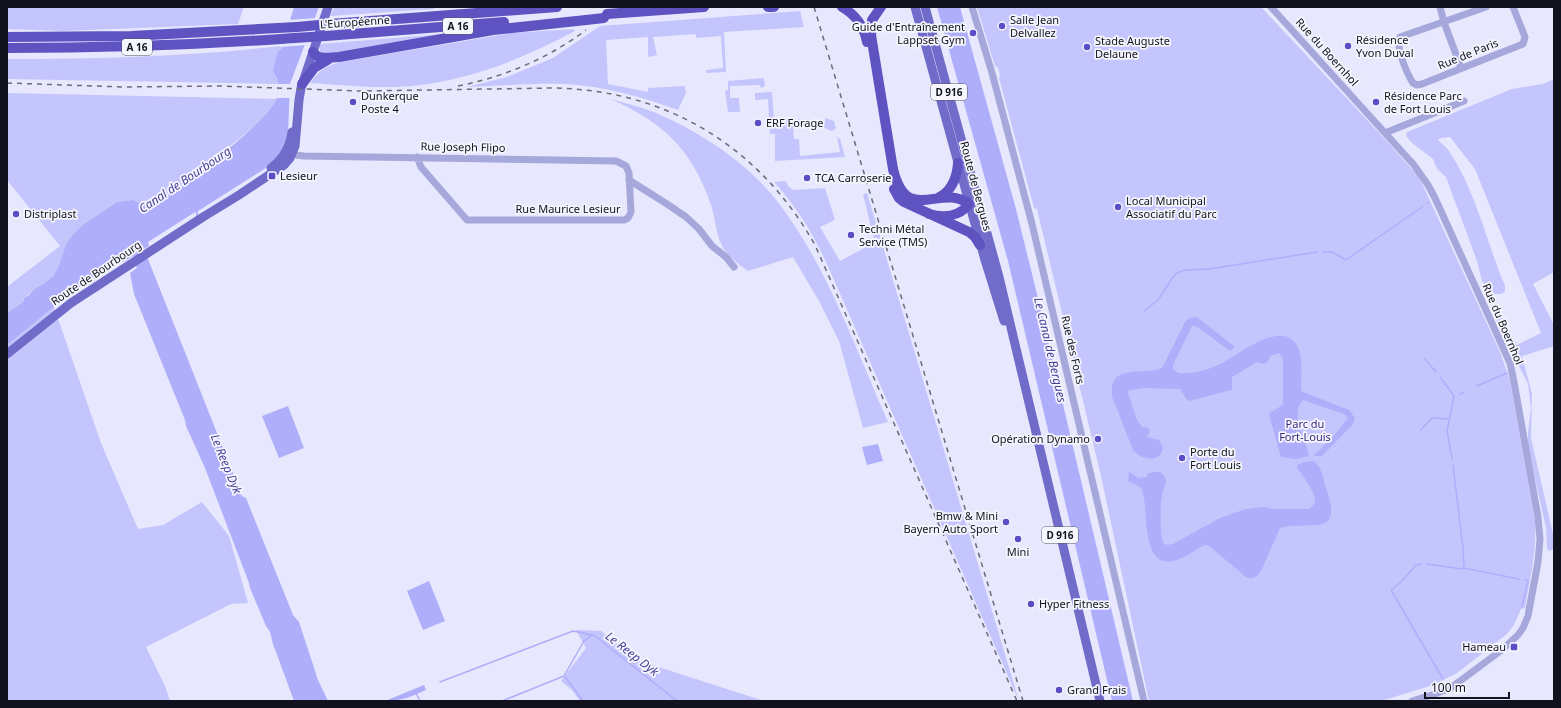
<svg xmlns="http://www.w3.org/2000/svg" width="1561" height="708" viewBox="0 0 1561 708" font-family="'Noto Sans',sans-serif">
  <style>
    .green { fill: #c4c5fd }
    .water { fill: #aeaefa }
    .pier { fill: #e7e8fd }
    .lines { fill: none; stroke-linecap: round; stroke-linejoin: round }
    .stream { stroke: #aeaefa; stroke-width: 1.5 }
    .minor { stroke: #a6a7db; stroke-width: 7 }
    .major { stroke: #716bca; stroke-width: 9 }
    .highway { stroke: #5f53c2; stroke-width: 10 }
    .rail { stroke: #6a6b7b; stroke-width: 1.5; stroke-dasharray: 5 5; stroke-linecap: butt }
    .highway-bridge { stroke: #5f53c2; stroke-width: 10 }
    .poi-dot { fill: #5c4cc5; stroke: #f6f6fe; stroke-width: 1.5 }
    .labels { text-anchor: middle; stroke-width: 3.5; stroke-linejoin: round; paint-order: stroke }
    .shield { fill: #f6f6fe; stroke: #565661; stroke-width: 1 }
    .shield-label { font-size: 10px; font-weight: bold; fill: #12121e }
    .poi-label { font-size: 11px; fill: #12121e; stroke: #f6f6fe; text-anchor: start }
    .street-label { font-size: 11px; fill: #12121e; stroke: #f6f6fe }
    .park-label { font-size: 11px; fill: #36287e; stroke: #f6f6fe }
    .water-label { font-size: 12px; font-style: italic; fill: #4a4097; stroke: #f6f6fe }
  </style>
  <rect width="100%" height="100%" fill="#e7e8fd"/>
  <path class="green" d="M7,7h237l-6,17 -175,7 -56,-2z
    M335,7h99v2l-104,7z
    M977,7h284l122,130 36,40 81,175 10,28 25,141c2,30 -5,58 -10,87l-4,1 -7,16 -7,9 -50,39 -24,12 -52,16h-232l-48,-225 -64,-267 -3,-1 -35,-130 1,-2 -2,-9 -3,-1z
    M800,11l4,16 -80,5 2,40 -20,1v-3l17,-2 -2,-32 -25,2v-4l-43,3 4,18 -9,2v-20l-42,3 2,44 40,8v-4l37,-2 1,7 -8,17c-36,-13 -74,-24 -113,-26 -31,-1 -66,2 -98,3l40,-10 46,-19 47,-32z
    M573,29l2,2c-53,28 -104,49 -164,55 -32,3 -69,-1 -101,-3 10,-13 15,-17 31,-21l171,-29z
    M468,32l-86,15 -62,8v-11z
    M282,46l-7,28 3,10 -271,-5v-20c92,0 183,-3 275,-13z
    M764,78l1,8 -4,2 -1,-3 -30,1v12h9l1,14h-12l-3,-21 3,-1v-9z
    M1554,79v193l-21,12 21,41v21l-32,10 10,38 -1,44 22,96v15l-3,2 -3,-2 -1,-21 -18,-81v-15l3,-24 -3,-24 -38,-77 5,-2 22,40 24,-12 -66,-164 -25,-32 -9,1 -3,2c3,3 8,7 11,11 27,40 37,90 56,135v5l-3,3h-7l-7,-3 -6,-10 -5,-20 -31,-84 -9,-8 -4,-10 -21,-16 -6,-7 1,-4 105,-43 31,-5z
    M772,92l2,28 35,-1 1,4 15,-1v-4l9,3 2,7 -4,3 -13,-5 -26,2 1,11h5l1,17 40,-4 -3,-15 3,2 5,18 -70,4v-27h-5l-2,-35 -13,1v-7z
    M7,93l270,6 -7,10 -18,19 -91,74 -7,-1 -8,4 -13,-5 -16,2 -33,22 -10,9 -8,11 -7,21 -5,10 -8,7 -13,8 -10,9v3l-16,11v-26l53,-41 -53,-66z
    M610,99c15,4 31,8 46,14 44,19 91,49 121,88 50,64 78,147 111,221l-25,6 -24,-87 -20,-40 -26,-44 -45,14c-7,-5 -15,-11 -21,-18 -11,-12 -11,-33 -16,-48 -19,-56 -48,-83 -101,-106z
    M786,181l2,5 5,4 32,-2 10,32 -15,7 20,34 26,-14 8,-8 -11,-45 4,-1 152,508 -192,-437c-15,-32 -29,-55 -53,-82z
    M54,307l47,136 37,86 25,-4 39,-23 27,34 19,67 -17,1 -85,43 19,39 5,15h-163v-356z
    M576,630l25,1 36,29 127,41h-184l-8,-11 -11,-9 25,-33z"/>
  <path class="water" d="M294,7h25l-29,77 -2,51 -5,14 -11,15 -74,47v4l-2,1v-4l-4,2 -44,28 1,4 -5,3 98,247 4,2 47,117 6,7 19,58 10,21h-34l-21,-57 -3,-12 -4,-6 -16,-38 -1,-5 -44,-115 -19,-42 -1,-6 -51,-126 -4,-21 7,-5 -4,-12 -10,6 -2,-3 -63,43 -4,5 -47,38v-32l16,-11 1,-4 5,-3 4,-5 13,-8 8,-7 5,-10 7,-21 8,-11 10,-9 33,-22 16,-2 12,5 7,-4 9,1c21,-16 112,-84 116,-105 3,-8 1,-19 -4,-26l5,-20 3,-1z
    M937,7h23l56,202 20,81 97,411h-21l-104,-440z
    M1197,317l38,30 -5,4 -31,-23 -4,-2h-3l-19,39v3c4,6 9,6 16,5 12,-1 24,-5 35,-11 18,-10 63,-46 75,-12 4,12 2,27 2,40l2,2 46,18 6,8 -2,6 -31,32h-8v-1l19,-18 15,-19 -4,-4 -41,-14c-14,13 4,41 6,56l-13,3 -15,-2 -12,-42 1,-2 11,-7 2,-2v-45l-4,-6 -9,3 -3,7 -4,1 -6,-2 -25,15v15l-1,-2 -42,11 -2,-1 -7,-11 -34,-1 -17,2 -1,3 9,27 6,8 3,-1 3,2 1,3 -3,4 1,1 11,3 4,8c-3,16 -22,12 -30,2l-21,-54c-4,-34 32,-20 50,-28l23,-46 5,-4z
    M288,406l16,42 -25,10 -17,-42z
    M878,444l5,17 -16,4 -5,-18z
    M1313,461c9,4 10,18 13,27 19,52 -18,32 -46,40l-19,43c-4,6 -8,9 -15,6l-38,-32h-4c-10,6 -20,13 -31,16 -33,7 -24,-53 -31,-71l-2,-3 -12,-6 1,-9 10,6 8,-1v-3c6,-2 15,-5 18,4 3,6 -3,12 -3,18 -2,10 -2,37 1,47l4,2 6,-1 47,-26 26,-9 18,-2 9,2h36c4,-3 7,-6 6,-11 0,-4 -14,-27 -18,-30v-3l7,-3z
    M429,581l16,40 -22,9 -16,-39z
    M424,685l2,5c-16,7 -24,11 -41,11z"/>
  <path class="pier" d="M317,18l-10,27 -27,2 8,-27z
    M278,84h12v14h-13z"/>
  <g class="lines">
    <path class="stream" d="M1427,203h1
      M1323,252h9l14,8 76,-53
      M1144,311l14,-11 15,-23 4,-4 7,-3 25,-1 108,-17
      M1424,358l12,14
      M1440,377l14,19 -7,35 5,28
      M1477,386l30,-13
      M1460,394l4,-2
      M1421,430l11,-12 17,1
      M1421,564l-5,1 -15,17 -10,8 52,89
      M1427,564l35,5 2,-2 -1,-19 -10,-83
      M1463,568l56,11
      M1522,606l6,-25 -3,-1
      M565,677l18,24
      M440,682l133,-51 19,4
      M416,693l4,8
      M502,701l62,-25 20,-35 8,-6 3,1 82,65"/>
    <path class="minor" d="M972,7l20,66 40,151 112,477
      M1271,7l143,158 14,20 7,13 75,165 4,19 24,135 2,22 -2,23 -10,54 -5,12 -5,7 -15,14 -51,38 -17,7 -23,7
      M1440,7l4,15 17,46
      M1486,7l-86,30c-5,9 7,37 13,46l4,2 5,-1 101,-40 2,-7 -12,-30
      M1385,133l79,-32
      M288,152l8,3 8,1 312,5 10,5 3,7 2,39 -3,6 -4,2h-157l-46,-53 -4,-10
      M629,180l38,24 19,13 13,12 13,17 14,11 8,10"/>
    <path class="major" d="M915,7l70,253 19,61
      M925,7l74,270 101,424
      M271,168c12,-9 19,-21 21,-36
      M7,354l64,-51 132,-86 36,-22 45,-30 6,-7 5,-12 4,-46 2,-12 27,-81"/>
    <path class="highway" d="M768,7h6
      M842,7c14,8 22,19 25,35
      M881,7l-9,13 -1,15 22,134c14,58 47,13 76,35 -10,13 -26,14 -40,10
      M607,14l97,-7
      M330,24l227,-17
      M326,36l178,-14
      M7,37l124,-1 166,-9
      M7,48c96,0 191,-3 287,-10
      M313,52c6,9 17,5 26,5l154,-27 93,-10
      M302,84l12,-16 15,-9
      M894,189l5,9 5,4 65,30 6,5 5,8
      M938,198c14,-7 19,-20 20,-35"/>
    <path class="rail" d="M814,7l209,694
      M7,83l116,4 97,-1 140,5 194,-3c113,2 206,59 261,157l202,456
      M458,86c46,-9 91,-28 128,-56"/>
    <path class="highway-bridge" d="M586,20l18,-2
      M297,27l33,-3
      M294,38l32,-2"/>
  </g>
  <g class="poi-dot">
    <circle cx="1002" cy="26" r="4"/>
    <circle cx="973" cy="33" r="4"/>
    <circle cx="1348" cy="46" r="4"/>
    <circle cx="1087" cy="47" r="4"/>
    <circle cx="353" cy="102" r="4"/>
    <circle cx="1376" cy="102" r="4"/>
    <circle cx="758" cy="123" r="4"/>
    <rect x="268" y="172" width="8" height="8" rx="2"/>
    <circle cx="807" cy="178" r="4"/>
    <circle cx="1118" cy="207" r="4"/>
    <circle cx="16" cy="214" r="4"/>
    <circle cx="851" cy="235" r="4"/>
    <circle cx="1098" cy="439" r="4"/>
    <circle cx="1182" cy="458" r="4"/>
    <circle cx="1006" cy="522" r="4"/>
    <circle cx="1018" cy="539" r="4"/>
    <circle cx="1031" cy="604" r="4"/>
    <rect x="1510" y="643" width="8" height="8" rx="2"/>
    <circle cx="1059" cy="690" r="4"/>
  </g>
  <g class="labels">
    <g class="shield">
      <rect x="443" y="18" width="30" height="16" rx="3"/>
      <rect x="122" y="39" width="30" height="16" rx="3"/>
      <rect x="931" y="84" width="36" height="16" rx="3"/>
      <rect x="1042" y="527" width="36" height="16" rx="3"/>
    </g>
    <g class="shield-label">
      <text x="458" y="30">A 16</text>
      <text x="137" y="51">A 16</text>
      <text x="949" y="96">D 916</text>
      <text x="1060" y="539">D 916</text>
    </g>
    <g class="poi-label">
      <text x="1010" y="24">Salle Jean<tspan x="1010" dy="13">Delvallez</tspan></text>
      <text x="965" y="31" text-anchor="end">Guide d'Entraînement<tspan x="965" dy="13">Lappset Gym</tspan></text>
      <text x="1356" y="44">Résidence<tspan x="1356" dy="13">Yvon Duval</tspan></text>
      <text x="1095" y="45">Stade Auguste<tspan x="1095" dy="13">Delaune</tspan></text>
      <text x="361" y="100">Dunkerque<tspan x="361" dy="13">Poste 4</tspan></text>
      <text x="1384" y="100">Résidence Parc<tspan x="1384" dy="13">de Fort Louis</tspan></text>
      <text x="766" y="127">ERF Forage</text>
      <text x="280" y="180">Lesieur</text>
      <text x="815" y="182">TCA Carroserie</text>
      <text x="1126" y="205">Local Municipal<tspan x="1126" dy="13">Associatif du Parc</tspan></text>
      <text x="24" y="218">Distriplast</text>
      <text x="859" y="233">Techni Métal<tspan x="859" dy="13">Service (TMS)</tspan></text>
      <text x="1090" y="443" text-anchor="end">Opération Dynamo</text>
      <text x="1190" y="456">Porte du<tspan x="1190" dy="13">Fort Louis</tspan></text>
      <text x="998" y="520" text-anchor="end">Bmw &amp; Mini<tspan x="998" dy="13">Bayern Auto Sport</tspan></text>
      <text x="1018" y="556" text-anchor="middle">Mini</text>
      <text x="1039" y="608">Hyper Fitness</text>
      <text x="1506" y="651" text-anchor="end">Hameau</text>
      <text x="1067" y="694">Grand Frais</text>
    </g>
    <g class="street-label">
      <text transform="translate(355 22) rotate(-4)" y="4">L'Européenne</text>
      <text transform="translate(1327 52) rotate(48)" y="4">Rue du Boernhol</text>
      <text transform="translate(1468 54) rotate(-22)" y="4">Rue de Paris</text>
      <text transform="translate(463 147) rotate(1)" y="4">Rue Joseph Flipo</text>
      <text transform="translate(976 186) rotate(75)" y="4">Route de Bergues</text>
      <text x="568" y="213">Rue Maurice Lesieur</text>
      <text transform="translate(96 273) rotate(-34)" y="4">Route de Bourbourg</text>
      <text transform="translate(1503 324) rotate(67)" y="4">Rue du Boernhol</text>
      <text transform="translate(1073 350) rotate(77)" y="4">Rue des Forts</text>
    </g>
    <g class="park-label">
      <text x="1305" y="428">Parc du<tspan x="1305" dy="13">Fort-Louis</tspan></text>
    </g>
    <g class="water-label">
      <text transform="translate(185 180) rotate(-34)" y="4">Canal de Bourbourg</text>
      <text transform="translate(1050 350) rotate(77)" y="4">Le Canal de Bergues</text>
      <text transform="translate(226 464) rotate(68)" y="4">Le Reep Dyk</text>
      <text transform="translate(632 654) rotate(38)" y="4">Le Reep Dyk</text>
    </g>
  </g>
  <rect width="1561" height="708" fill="none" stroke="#12121e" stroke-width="16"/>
  <path d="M1425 692v6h84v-6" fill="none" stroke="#12121e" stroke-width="2"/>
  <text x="1431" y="692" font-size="12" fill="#12121e" stroke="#f6f6fe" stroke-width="3" paint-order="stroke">100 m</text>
</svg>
